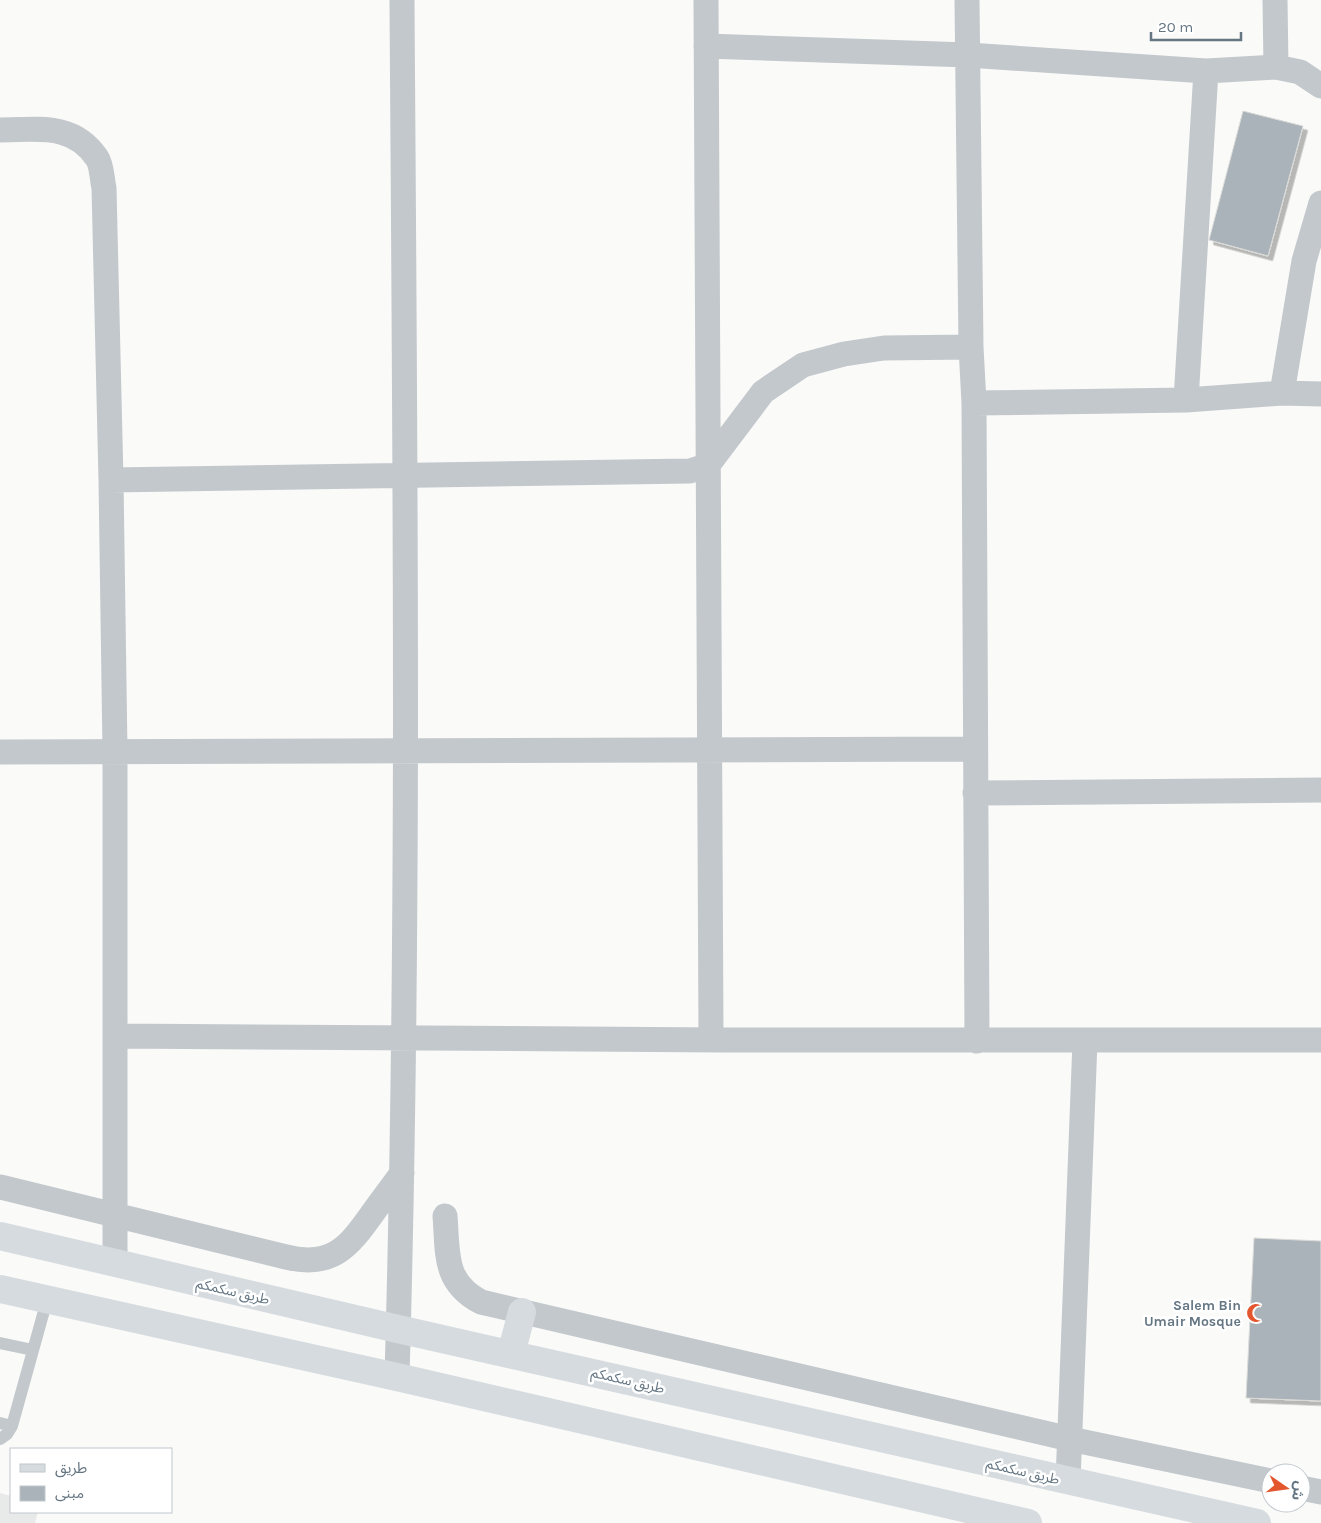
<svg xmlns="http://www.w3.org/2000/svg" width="1321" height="1523" viewBox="0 0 1321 1523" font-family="Karla,'Noto Sans Arabic',sans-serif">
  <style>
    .built { fill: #e8e9e9 }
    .building { fill: #aab3b9; stroke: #dcdcda; filter: url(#shadow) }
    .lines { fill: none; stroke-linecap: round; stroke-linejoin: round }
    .lane { stroke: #c3c8cc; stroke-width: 12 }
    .street { stroke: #c3c8cc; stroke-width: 25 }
    .secondary { stroke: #d6dbdf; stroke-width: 28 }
    .labels { text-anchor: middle; stroke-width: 5; stroke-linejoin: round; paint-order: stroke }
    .street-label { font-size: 14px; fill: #657683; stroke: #fff }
    .poi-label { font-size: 14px; font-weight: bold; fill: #657683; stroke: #fff; text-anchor: end }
  </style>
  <defs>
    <filter id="shadow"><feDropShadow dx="4.5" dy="4.5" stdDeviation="0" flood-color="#0004"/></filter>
  </defs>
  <rect width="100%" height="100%" fill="#fafaf8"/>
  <path class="built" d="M0,1493l11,3v16h27l-3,11h-35z"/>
  <path class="building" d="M1243,111l60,15 -35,130 -59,-16z
    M1254,1238l67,3v160l-75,-3z"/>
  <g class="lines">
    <path class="lane" d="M0,1343l33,7
      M0,1423l12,3
      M0,1439l7,-5 5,-8 35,-126"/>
    <path class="street" d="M706,0l5,1039
      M967,0l4,347 3,56 3,638
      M1275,0l1,67
      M706,46l262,9 238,16 70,-4 24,5 21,14
      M0,130c37,0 73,-8 97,28 5,7 5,22 7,30l7,292 4,271v512
      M1282,393l22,-132 17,-58
      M1186,400l20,-329
      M974,403l212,-3 96,-7 39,1
      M111,480l579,-9 18,-6 55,-73 40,-27 41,-11 40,-6 87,-1
      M0,752l975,-3
      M975,793l346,-3
      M116,1036c402,4 803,5 1205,4
      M0,1187l286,70c45,11 62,-9 86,-43 10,-14 20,-27 30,-41
      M445,1216c3,37 -2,66 36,86l589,137 201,42
      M397,1377c13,-459 8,-918 5,-1377
      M1068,1481l17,-440
      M1301,1488l20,4"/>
    <path class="secondary" d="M0,1236l398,93 859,194
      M0,1289l397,88 631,146
      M511,1354l11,-42"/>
  </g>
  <defs>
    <g id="mosque-bare" transform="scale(1.5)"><path d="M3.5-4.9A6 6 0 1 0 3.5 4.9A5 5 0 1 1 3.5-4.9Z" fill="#e4572e" stroke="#fff" stroke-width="2.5" paint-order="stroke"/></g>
  </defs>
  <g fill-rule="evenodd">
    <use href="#mosque-bare" x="1256" y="1313"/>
  </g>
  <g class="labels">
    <g class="street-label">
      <text transform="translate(233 1291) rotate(13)" y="5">طريق سكمكم</text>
      <text transform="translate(628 1380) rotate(13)" y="5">طريق سكمكم</text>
      <text transform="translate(1023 1471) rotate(13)" y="5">طريق سكمكم</text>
    </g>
    <g class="poi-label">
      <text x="1241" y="1310">Salem Bin<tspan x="1241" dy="16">Umair Mosque</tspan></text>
    </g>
  </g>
  <rect x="10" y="1448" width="162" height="65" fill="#ffffff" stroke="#c1c8cd"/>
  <rect x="20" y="1464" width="25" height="8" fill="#d6dbdf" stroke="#c1c8cd"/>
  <text x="55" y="1473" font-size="15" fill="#657683">طريق</text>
  <rect x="20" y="1486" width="25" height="15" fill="#aab3b9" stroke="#c1c8cd"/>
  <text x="55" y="1498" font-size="15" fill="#657683">مبنى</text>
  <g transform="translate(1286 1488) rotate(103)"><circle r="24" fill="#ffffff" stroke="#c1c8cd"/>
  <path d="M0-4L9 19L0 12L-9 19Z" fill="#e4572e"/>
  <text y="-8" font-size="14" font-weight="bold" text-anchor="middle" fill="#657683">ش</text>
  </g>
  <path d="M1151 32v8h90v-8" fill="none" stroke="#657683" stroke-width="2.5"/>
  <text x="1158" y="32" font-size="15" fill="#657683" stroke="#ffffff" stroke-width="4" paint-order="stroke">20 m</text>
</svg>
